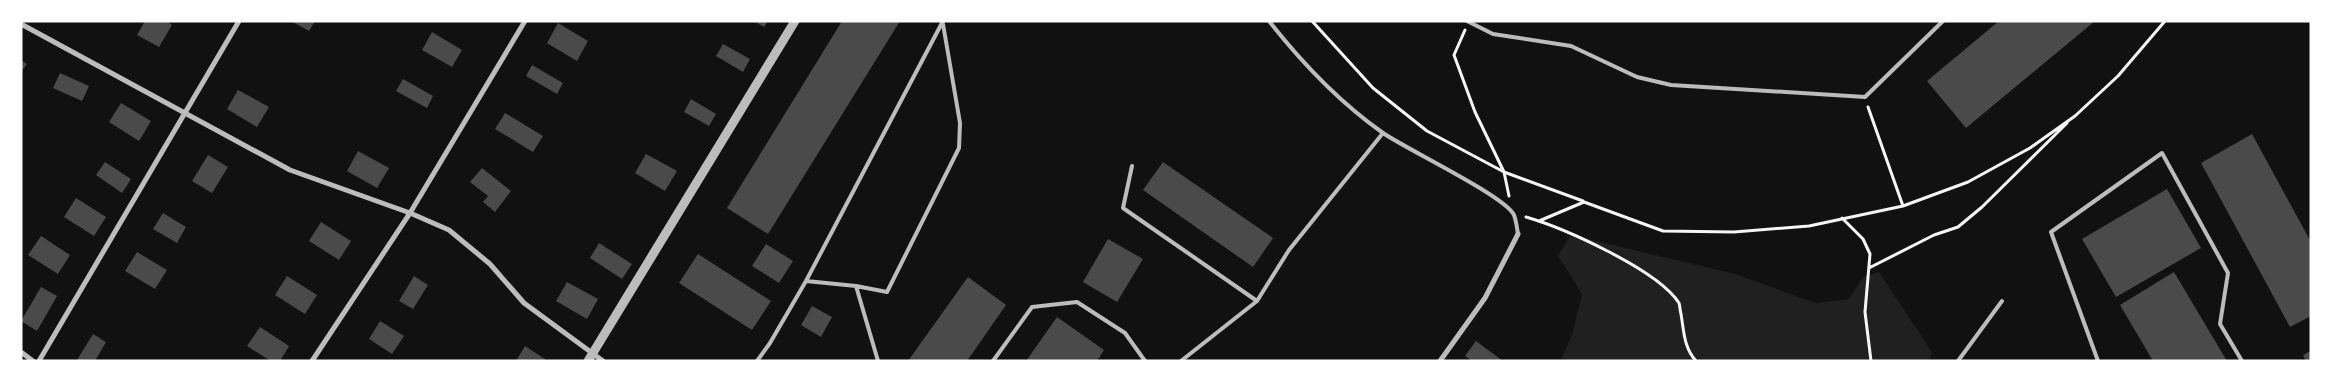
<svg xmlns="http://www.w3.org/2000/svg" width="2332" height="382" viewBox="0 0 2332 382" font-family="'Alegreya Sans',sans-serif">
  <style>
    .green { fill: #202020 }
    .building { fill: #4a4a4a }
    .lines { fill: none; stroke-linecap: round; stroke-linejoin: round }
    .path { stroke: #f5f5f5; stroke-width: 3 }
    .service { stroke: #bcbcbc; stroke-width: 4 }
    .minor { stroke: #bcbcbc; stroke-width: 5 }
    .tertiary { stroke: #bcbcbc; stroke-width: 9 }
  </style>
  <rect width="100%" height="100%" fill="#111"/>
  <path class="green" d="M1571,235l164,39 81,29 33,-4 14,-22 16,-5 53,80 -3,9h-369l12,-26 10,-41 -24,-38z"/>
  <path class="building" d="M145,21h22l5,4 -13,22 -22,-12z
    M291,21h24l-6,10z
    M754,21h14l-4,6z
    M842,21h58l-132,213 -41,-26z
    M1999,21h96l-129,107 -39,-47z
    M558,23l30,18 -11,20 -30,-18z
    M432,32l30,18 -10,17 -30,-17z
    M723,44l27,15 -7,13 -27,-16z
    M21,60l6,4 -6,8z
    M532,65l31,18 -6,11 -31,-18z
    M60,73l29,13 -7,15 -29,-13z
    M403,79l30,17 -6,12 -31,-17z
    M238,90l31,17 -12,20 -30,-18z
    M691,99l25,15 -7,12 -25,-14z
    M121,103l30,18 -12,20 -30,-19z
    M505,113l38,23 -10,16 -38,-23z
    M2252,134l59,108v74l-21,11 -89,-164z
    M358,151l31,17 -12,20 -30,-17z
    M646,154l31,17 -12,20 -30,-18z
    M208,155l20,12 -16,26 -20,-12z
    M105,162l26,17 -9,14 -26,-18z
    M1163,162l110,76 -20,29 -110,-77z
    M482,168l29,23 -16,21 -12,-10 5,-6 -18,-14z
    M2167,189l34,59 -85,49 -34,-58z
    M76,198l30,19 -12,19 -30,-19z
    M163,213l23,14 -9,16 -24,-14z
    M321,222l30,19 -12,19 -30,-19z
    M41,236l29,19 -12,19 -30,-19z
    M1108,239l35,20 -26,43 -34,-20z
    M599,243l33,21 -10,15 -32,-21z
    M766,244l27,17 -14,22 -27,-17z
    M137,252l30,18 -12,19 -30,-18z
    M698,254l73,47 -19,29 -73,-47z
    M2174,272l53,89h-74l-33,-56z
    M287,276l30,19 -12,19 -30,-19z
    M414,276l14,9 -15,24 -14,-8z
    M968,277l38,28 -39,56h-59z
    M567,282l31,17 -11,20 -31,-18z
    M41,287l16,9 -20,35 -16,-10z
    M812,306l20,11 -11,20 -20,-12z
    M1057,317l47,33 -7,11h-71z
    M380,321l24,15 -12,18 -23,-15z
    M260,327l29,19 -9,15h-9l-24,-15z
    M93,334l13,8 -11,19h-16l-2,-1z
    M1476,341l27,20h-31l-7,-5z
    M525,346l23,15h-32z
    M2311,351v10h-5l-3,-6z"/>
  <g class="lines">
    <path class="path" d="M1312,21l61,67 54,43 77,41 79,29
      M1465,30l-11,25 21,57 29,60 5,24
      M1868,107l35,99
      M1526,217c38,11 132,53 153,86 1,3 1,8 2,11 3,18 3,34 15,47
      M1842,218l21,21 7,15 -5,58 6,49
      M1539,221l45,-19 79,29 71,1 75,-6 94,-20 65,-24 62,-34 45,-32 43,-40 47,-55
      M1869,268l65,-33 24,-8 24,-20 85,-84"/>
    <path class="service" d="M1269,21c33,42 70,81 114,112 23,16 122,63 131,82 2,5 3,13 4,19
      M1467,21l26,13 78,12 66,31 34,8 194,12 78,-76
      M1132,166l-9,42 134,93
      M806,281l50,5 31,6 72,-144 1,-25 -17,-99
      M856,286l22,75
      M757,361l13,-18 36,-62 137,-260
      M993,361l39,-54 45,-5 48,31 20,28
      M1181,361l76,-60 32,-51 94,-117
      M1958,361l44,-60
      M2098,361l-47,-129 111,-79 66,120 -8,51 22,37"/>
    <path class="minor" d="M21,24l269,146 120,43 39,17 41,34 34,39 79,58
      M21,352l12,9
      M39,361l200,-340
      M312,361l98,-148 115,-192
      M1440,361l45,-63 33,-64"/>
    <path class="tertiary" d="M588,361l207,-340"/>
  </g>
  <rect width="2332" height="382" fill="none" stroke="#ffffff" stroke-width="45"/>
</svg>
